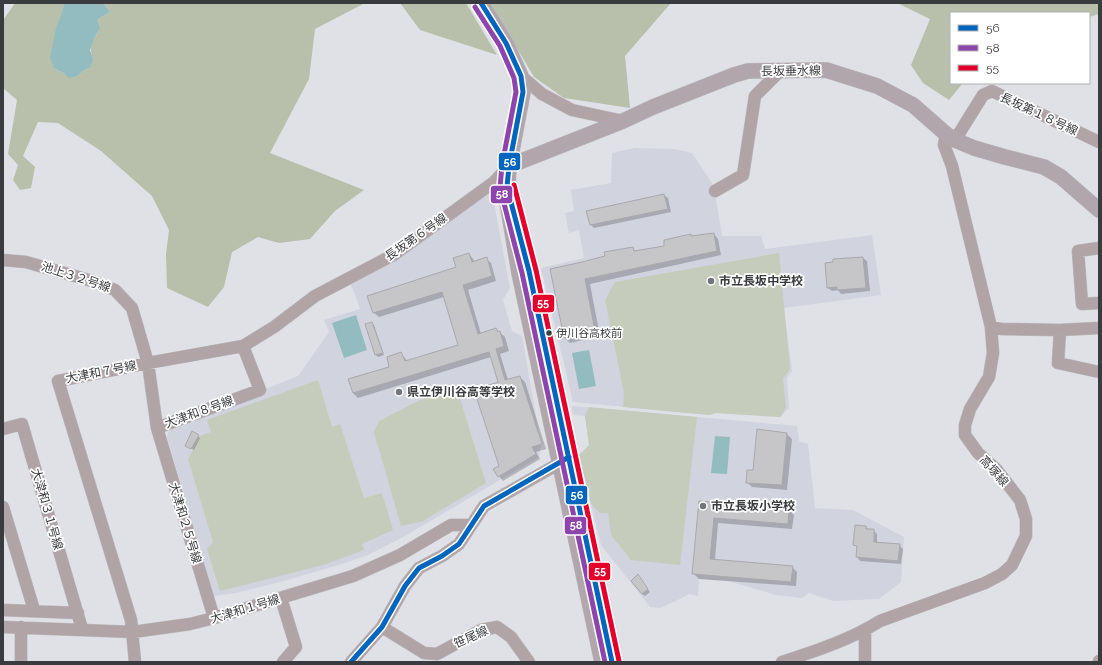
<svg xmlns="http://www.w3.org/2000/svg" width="1102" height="665" viewBox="0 0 1102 665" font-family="Raleway,'Noto Sans JP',sans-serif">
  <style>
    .built { fill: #d1d3de }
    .green { fill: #c6ccbc }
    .forest { fill: #b8c0ac }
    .water { fill: #93bcc0 }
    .shadow { fill: #0003 }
    .building { fill: #c6c5c8; stroke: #aaa8ac }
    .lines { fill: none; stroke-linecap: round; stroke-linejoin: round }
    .minor-casing { stroke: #bcbdc1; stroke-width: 13 }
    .major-casing { stroke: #bcbdc1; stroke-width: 16 }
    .minor { stroke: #b1a4a7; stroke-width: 12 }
    .major { stroke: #b1a6ab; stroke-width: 15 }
    .bus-1-casing { stroke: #fff; stroke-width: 8 }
    .bus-2-casing { stroke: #fff; stroke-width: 8 }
    .bus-3-casing { stroke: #fff; stroke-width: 8 }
    .bus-1 { stroke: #0065bd; stroke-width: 5 }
    .bus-2 { stroke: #8e44ad; stroke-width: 5 }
    .bus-3 { stroke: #e4002b; stroke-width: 5 }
    .poi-dot { fill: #74757a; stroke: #fff; stroke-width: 1.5 }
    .bus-dot { fill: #3a3b3f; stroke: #fff; stroke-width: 1.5 }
    .labels { text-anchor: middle; stroke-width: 3.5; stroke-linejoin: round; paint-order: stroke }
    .bus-label { font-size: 11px; fill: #3a3b3f; stroke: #fff; text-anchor: start }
    .street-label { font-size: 12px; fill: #3a3b3f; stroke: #fff }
    .poi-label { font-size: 12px; font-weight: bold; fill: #3a3b3f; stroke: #fff; text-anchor: start }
    .line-badge { stroke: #fff; stroke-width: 1.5 }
    .badge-label { font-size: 11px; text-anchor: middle; font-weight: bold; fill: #fff }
  </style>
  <rect width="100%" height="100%" fill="#e0e1e7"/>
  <path class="built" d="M635,148l39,1 18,4 22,33 8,50h39l4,13 107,-14 9,60 -97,13 8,63 -5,7 2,30 -9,9 -64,-4 -7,2 -136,-13 -32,-134 43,-10 -5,-28 -10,3 -4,-20 9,-2 -3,-21 40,-7 1,-30z
    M492,192l18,96 -7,12 9,31 10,5 19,109 -2,12 -134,79 -37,19 -26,9 -58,17 -48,12 -22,3 -47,-159 2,-6 97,-37 -1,-5 33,-13 31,-44 -5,-12 36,-11 -9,-25 26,-14 38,-23 38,-30z
    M572,406l225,20 2,15 9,3 7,64 38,2 51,27 -3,45 -22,17 -46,2 -24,-8 -7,5 -26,-3 -47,-14 -30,-2 -1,17 -9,-2 -13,7 -16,7 -10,-1 -49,-62 -22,-90 10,-10 -4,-29 -12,-1z"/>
  <path class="green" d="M779,253l11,116 -7,10 3,29 -6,9 -64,-4 -7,2 -86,-8 1,-14 -19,-93 10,-18z
    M318,380l14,47 8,-3 24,74 18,-5 11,37 -31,14 2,6 -41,15 -103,26 -13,-42 6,-7 -25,-83 12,-23 11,-4 -4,-12z
    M457,389l29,94 -63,38 -22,5 -27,-94 5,-11 43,-22z
    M589,407l108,10 -17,148 -49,-5 -20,-25 -3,-22h-8l-9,-9 -12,-49 10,-10 -4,-29z"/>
  <path class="forest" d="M15,3h49l-10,65 11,6 12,2 9,-7 7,-11c-6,-17 2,-16 6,-29 1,-3 0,-7 -1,-10l12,-7 -7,-9h262l-50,26 -6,50 -39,74 94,37 -29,21 -25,28 -31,4 -21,-6 -26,15 -8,35 -16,20 -41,-19 -1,-34 3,-24 -17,-34 -51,-45 -43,-28 -20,-1 -15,34 12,11 -4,21 -11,2 -7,-10 5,-15 -10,-11 9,-54 -14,-12v-68z
    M400,3h66l31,52 -77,-25z
    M490,3h181l-46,53 5,52 -66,-10 -30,-21z
    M897,3h202v11l-10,3v-4h-138v70h12l-14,17 -26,-17 -12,-18 19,-46z"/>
  <path class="water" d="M64,3h39l7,9 -12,7 2,9 -7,13 -3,9 3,8 -2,9 -5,2 -9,7 -8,2 -4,-4 -11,-6 -4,-10 6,-30 6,-15z
    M356,315l11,35 -23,8 -12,-35z
    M589,350l7,36 -17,3 -7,-36z
    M715,436l15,1 -3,37 -16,-1z"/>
  <path class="shadow" d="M664,195l4,3 3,14 -77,16 -3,-3z
    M714,234l4,5 3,16 -131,29 10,52 -30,7 -5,-5 17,-75 50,-15 5,4 28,-5 26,-12 1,2z
    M469,254l4,5 2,3 11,-3 5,4 5,18 -28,9 13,44 15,-5 9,8 4,14 -9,3 8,26 12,-3 5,5 21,67 -10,3 4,7 -37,22 -4,-5 1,-9 -1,-85 -8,-25 -133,41 -5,-5 37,-25 11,-14 5,5 1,3 52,-17 -15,-48 -65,20 -5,-4 83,-45z
    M863,258l4,3 3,30 -29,3 -3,-4 -6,1 -4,-3 7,-25z
    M372,323l2,2 10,30 -6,2 -2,-2 -10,-31z
    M787,434l5,5 -5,51 -35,-3 -5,-5 7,-11z
    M198,436l2,2 -6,12 -7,-4z
    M700,503l89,7 5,5 -2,14 -74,-6 -3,37 77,7 5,5 -1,14 -97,-7 -5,-5z
    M866,527l3,3h4l4,4v9l22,2 4,4 -2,15 -41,-3 -3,-4 1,-9 -4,-4z
    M640,578l10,14 -5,4 -3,-2z"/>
  <path class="building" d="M664,194l4,15 -78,16 -4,-14z
    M714,233l3,18 -132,28 10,52 -31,7 -14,-69 32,-7 23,-6 -1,-4 29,-5 1,4 30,-5v-6l27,-6v2z
    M469,253l3,9 15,-5 5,19 -29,9 15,49 18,-6 2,4 2,-1 4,15 -8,3 9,31 15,-4 22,68 -10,3 4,7 -38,23 -5,-8 6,-3 -25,-76 24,-8 -9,-30 -136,41 -5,-14 41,-12 -2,-10 14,-5 4,9 53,-16 -16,-53 -69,21 -6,-17 89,-29 -3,-9z
    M863,257l3,31 -29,2v-3l-10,1 -2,-25 8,-1v-3z
    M372,322l11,31 -8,2 -10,-31z
    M757,429l30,4 -5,52 -36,-2 1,-13h6z
    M192,431l7,4 -8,14 -6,-3z
    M699,501l90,8 -1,15 -74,-6 -4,41 83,7 -2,16 -99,-8z
    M855,525l11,1v3h8v13l26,2 -2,17 -42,-4 1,-11 -4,-1z
    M638,574l10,15 -6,5 -11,-13z"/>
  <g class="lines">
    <g class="minor-casing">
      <path id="minor" d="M521,76l21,18 30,16 51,11
        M955,140l28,-45 9,-4 107,51
        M715,191l28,-16 12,-79 25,-25
        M1099,248l-21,3 4,53 17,-1
        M3,260l23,2 66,19 23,9 17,18 16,55 9,65 103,-38 -17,-44
        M991,327l10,2 59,1 39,-2
        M1060,330l-2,33 41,9
        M157,428l57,190
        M3,429l19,-5 60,205
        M3,507l31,103
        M281,598l15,49 -13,15
        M3,610l75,3
        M3,627l130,5 57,-8 24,-6 139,-42 47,-21 51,-30h20
        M21,627v35
        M382,627l42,26 13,1 44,-24 16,-3 14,10 18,25
        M865,631v31
        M135,662l-4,-42 -73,-239 90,-18 95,-17 31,-19 41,-31 80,-42 99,-72 15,-16
        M351,662l31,-35 23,-41 14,-18 23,-12 17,-12 25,-38 83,-47
        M782,662c33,-11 68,-22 98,-41l105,-38 17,-9 10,-9 14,-29v-17l-6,-19 -24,-31 -18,-16 -13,-18v-10l5,-16 19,-32 4,-24 -2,-26 -39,-161 -8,-21 2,-11
        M1099,662v-1"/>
    </g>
    <g class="major-casing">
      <path id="major" d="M481,3l25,40 15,33 2,16 -14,74 -2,36 12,71 83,389
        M509,166l114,-45 30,-14 81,-32 14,-4 78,-1 51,16 36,19 33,29 9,6 19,8 31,9 39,10 17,10 38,33
        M552,376l40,192"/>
    </g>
    <use href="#minor" class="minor"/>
    <use href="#major" class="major"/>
    <g class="bus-1-casing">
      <path id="bus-1" d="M481,3l25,40 15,33 2,16 -14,74 -2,21 22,84 83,391
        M351,662l31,-35 23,-41 14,-18 23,-12 17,-12 25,-38 85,-49"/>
    </g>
    <g class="bus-2-casing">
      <path id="bus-2" d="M475,7l25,39 14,32 2,14 -14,73 -2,23 22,85 83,389"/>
    </g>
    <g class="bus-3-casing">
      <path id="bus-3" d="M514,185l22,85 83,391"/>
    </g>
    <use href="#bus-1" class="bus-1"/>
    <use href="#bus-2" class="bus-2"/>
    <use href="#bus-3" class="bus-3"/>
  </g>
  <g class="poi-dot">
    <circle cx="711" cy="281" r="4"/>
    <circle cx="399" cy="392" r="4"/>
    <circle cx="703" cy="506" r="4"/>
  </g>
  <circle class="bus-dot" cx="549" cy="333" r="3.5"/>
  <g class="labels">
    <g class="bus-label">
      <text x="556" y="337">伊川谷高校前</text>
    </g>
    <g class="street-label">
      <text transform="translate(791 71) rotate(-1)" y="4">長坂垂水線</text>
      <text transform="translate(1039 114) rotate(25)" y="4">長坂第１８号線</text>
      <text transform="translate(416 237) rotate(-35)" y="4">長坂第６号線</text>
      <text transform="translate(76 277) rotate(18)" y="4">池上３２号線</text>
      <text transform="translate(101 372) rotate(-11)" y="4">大津和７号線</text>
      <text transform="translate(199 412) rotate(-20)" y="4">大津和８号線</text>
      <text transform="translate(994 471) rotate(48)" y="4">高塚線</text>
      <text transform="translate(47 509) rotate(74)" y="4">大津和３１号線</text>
      <text transform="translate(185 523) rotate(73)" y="4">大津和２５号線</text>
      <text transform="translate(245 609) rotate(-17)" y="4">大津和１号線</text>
      <text transform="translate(471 637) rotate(-24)" y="4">笹尾線</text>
    </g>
    <g class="poi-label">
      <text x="719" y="285">市立長坂中学校</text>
      <text x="407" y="396">県立伊川谷高等学校</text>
      <text x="711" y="510">市立長坂小学校</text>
    </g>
  </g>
  <g class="line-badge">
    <rect x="498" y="152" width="23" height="19" rx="4" fill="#0065bd"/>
    <rect x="490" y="185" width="23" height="19" rx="4" fill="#8e44ad"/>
    <rect x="532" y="294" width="23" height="19" rx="4" fill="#e4002b"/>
    <rect x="565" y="485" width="23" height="20" rx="4" fill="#0065bd"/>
    <rect x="564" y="516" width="23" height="19" rx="4" fill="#8e44ad"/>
    <rect x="588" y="562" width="23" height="19" rx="4" fill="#e4002b"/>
  </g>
  <g class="badge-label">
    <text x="510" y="166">56</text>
    <text x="502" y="198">58</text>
    <text x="543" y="307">55</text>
    <text x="577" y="499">56</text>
    <text x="576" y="529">58</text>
    <text x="600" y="575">55</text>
  </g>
  <rect width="1102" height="665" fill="none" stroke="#3a3b3f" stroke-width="8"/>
  <rect x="950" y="12" width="140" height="72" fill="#ffffff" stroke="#b0b1b2"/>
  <rect x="958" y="25" width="20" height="6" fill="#0065bd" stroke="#b0b1b2"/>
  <text x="986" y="32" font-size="12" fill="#3a3b3f">56</text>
  <rect x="958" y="45" width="20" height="6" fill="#8e44ad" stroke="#b0b1b2"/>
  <text x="986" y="52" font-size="12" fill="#3a3b3f">58</text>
  <rect x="958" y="65" width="20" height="6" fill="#e4002b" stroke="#b0b1b2"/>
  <text x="986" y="72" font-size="12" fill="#3a3b3f">55</text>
</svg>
